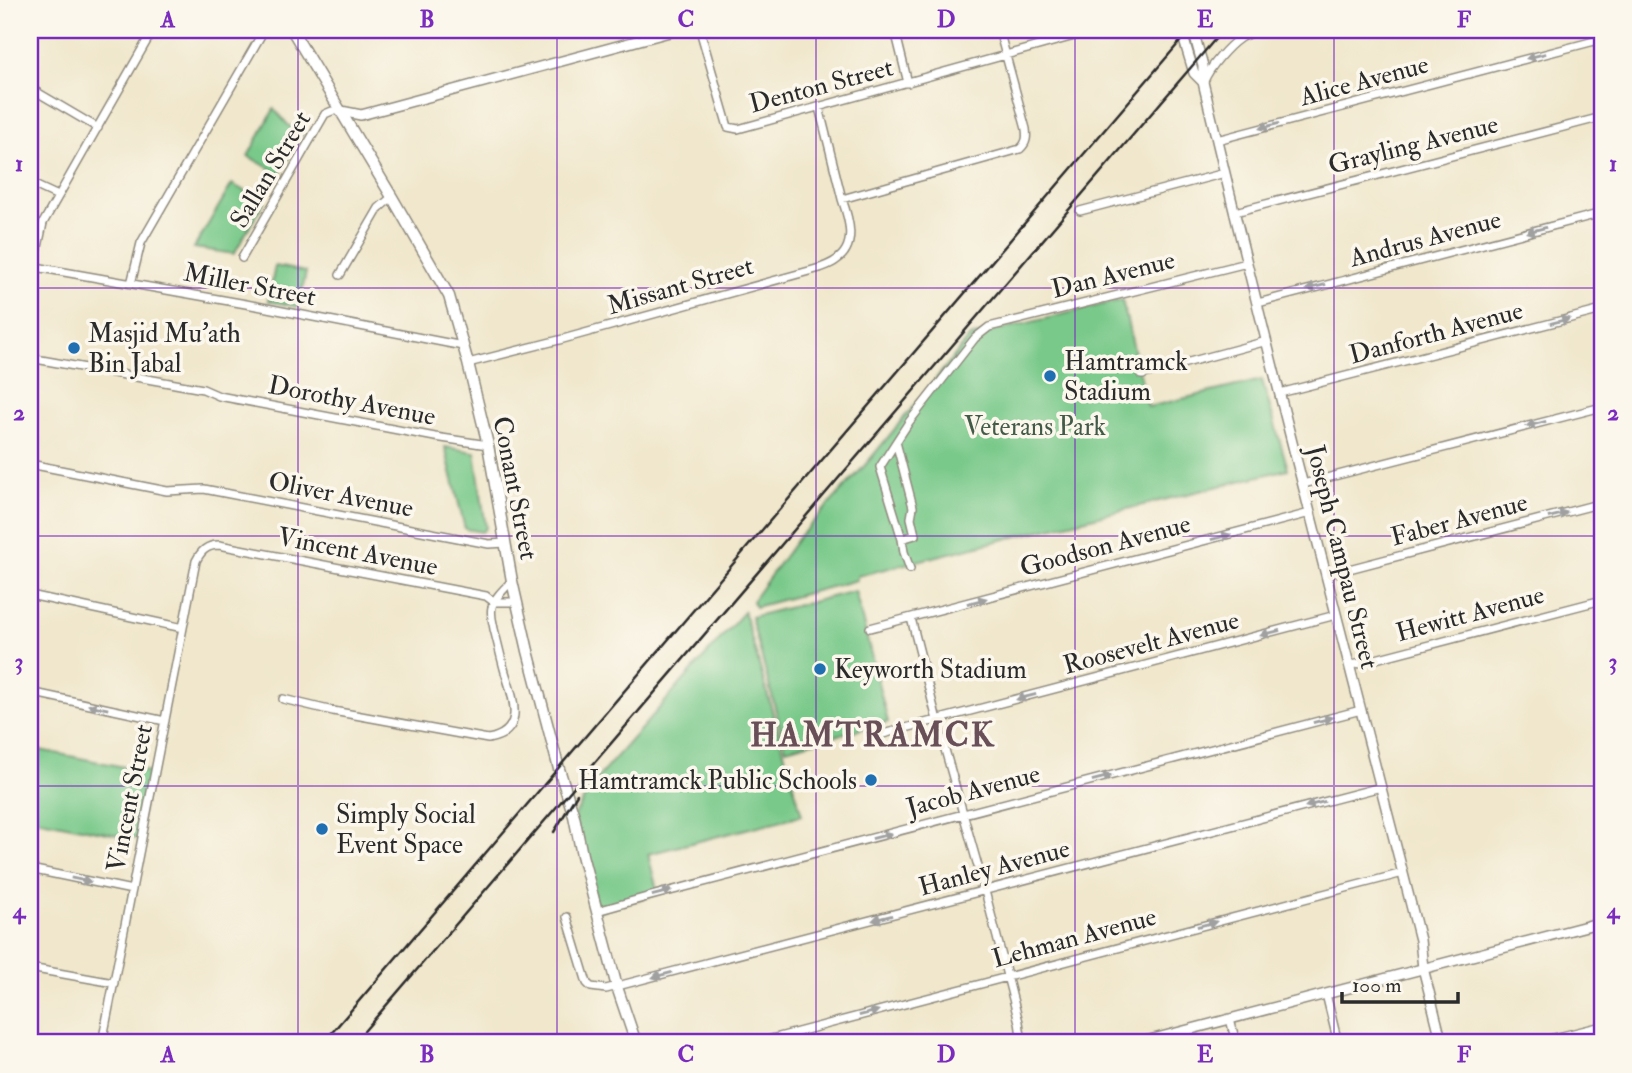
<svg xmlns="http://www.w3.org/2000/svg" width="1632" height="1073" viewBox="0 0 1632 1073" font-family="'IM FELL Double Pica',serif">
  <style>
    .green { fill: #79c98a; stroke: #527a5a; stroke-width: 2 }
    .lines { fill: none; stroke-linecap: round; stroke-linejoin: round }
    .minor-casing { stroke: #8e897c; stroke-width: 10 }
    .tertiary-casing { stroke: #8e897c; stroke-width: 12 }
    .secondary-casing { stroke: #8e897c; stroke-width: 13 }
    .minor { stroke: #fff; stroke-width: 7 }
    .tertiary { stroke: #fff; stroke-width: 9 }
    .secondary { stroke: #fff; stroke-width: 10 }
    .rail { stroke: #2b2b2b; stroke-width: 2.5 }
    .oneway { fill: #a0a0a0 }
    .grid { fill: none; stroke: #7b2cbf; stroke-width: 2; stroke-opacity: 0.55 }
    .poi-dot { fill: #1f6fb2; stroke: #fbf7ec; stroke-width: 2.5 }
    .labels { text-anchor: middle; stroke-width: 7; stroke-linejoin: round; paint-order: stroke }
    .street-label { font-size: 26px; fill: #2b2b2b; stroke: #fbf7ec }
    .poi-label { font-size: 26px; fill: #2b2b2b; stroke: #fbf7ec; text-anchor: start }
    .park-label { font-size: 26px; fill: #425a48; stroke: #fbf7ec }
    .district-label { font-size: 33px; font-weight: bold; letter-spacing: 2px; fill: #684f58; stroke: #fbf7ec }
    .neatline { fill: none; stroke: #7b2cbf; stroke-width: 2.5 }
    .grid-label { font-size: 23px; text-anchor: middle; font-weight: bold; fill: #7b2cbf }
  </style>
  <rect width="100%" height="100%" fill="#fbf7ec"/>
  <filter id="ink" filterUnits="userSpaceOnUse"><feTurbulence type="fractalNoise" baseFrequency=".0143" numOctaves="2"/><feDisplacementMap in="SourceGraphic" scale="14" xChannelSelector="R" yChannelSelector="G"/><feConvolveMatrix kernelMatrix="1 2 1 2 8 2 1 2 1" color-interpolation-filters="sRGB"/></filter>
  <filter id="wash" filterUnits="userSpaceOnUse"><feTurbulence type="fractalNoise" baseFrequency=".00686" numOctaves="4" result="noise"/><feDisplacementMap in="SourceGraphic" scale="28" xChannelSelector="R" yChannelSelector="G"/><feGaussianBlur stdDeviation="1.57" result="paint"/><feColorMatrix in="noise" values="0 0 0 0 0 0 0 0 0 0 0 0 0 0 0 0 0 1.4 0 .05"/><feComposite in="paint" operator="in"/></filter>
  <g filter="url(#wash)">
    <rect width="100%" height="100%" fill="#f0e7cc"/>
    <path class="green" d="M274,109l15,17 15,6 -24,42 -32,-18z
      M232,184l32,18 -30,52 -40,-6z
      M275,266l31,6 -7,35 -31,-6z
      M1122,300l26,107 114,-27 26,89 -431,107v4l-102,27 -3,-6 48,-66 4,-3 63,-69 103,-126z
      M445,447l30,5 11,76 -4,4 -17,-3z
      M855,591l33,131 -102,27 -35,-132z
      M744,612l58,203 -154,39 10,40 -61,17 -23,-95 21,-35z
      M30,748l119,24 -11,67 -108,-21z"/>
  </g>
  <g filter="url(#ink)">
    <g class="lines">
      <g class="minor-casing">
        <path id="minor" d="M700,30l28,97 10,2 358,-99
          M895,30l13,53
          M1204,81c6,-14 23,-34 36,-43 6,-4 14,-6 21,-8
          M30,88l68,40
          M819,107l23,92 178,-50c7,-6 7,-12 6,-20l-27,-99
          M1217,140l385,-101
          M30,183l28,13
          M1080,211l145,-38
          M1235,212l367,-95
          M242,258l83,-144 7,-3h9
          M30,266l216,38 217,42
          M340,275l39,-67 13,-11
          M131,284l10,-41 123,-213
          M30,286l13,-63 110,-193
          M1258,303l344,-90
          M30,358l173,31 16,7 216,41 53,8
          M468,363l95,-24 257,-71c5,-2 11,-4 15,-7 23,-14 14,-42 7,-62
          M1143,375h-2l126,-34
          M1280,393l322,-83
          M896,442l-16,25 22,72 13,-4 -4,-17 2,-11 -17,-65 13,-20 66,-84 14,-11 258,-64
          M30,464l137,27 37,-2 285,55 17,-1
          M1303,484l299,-77
          M902,539l2,13 6,17
          M1326,575l276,-72
          M30,595l153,33
          M911,618l29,114 45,159 34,131 3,21
          M870,628l440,-115
          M1349,666l253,-66
          M30,692l135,29
          M283,699l50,12 155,28c39,-7 25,-41 17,-67 -4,-14 -7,-28 -11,-43 -1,-7 -4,-14 -2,-22 2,-9 13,-19 20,-26
          M879,735l457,-120
          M30,869l102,21
          M597,911l50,-14 714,-187
          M567,917l20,66 4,4 15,2 775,-202
          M30,968l84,15
          M1326,994l12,49
          M1230,1019l6,24
          M102,1043l94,-482c5,-10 11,-16 23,-16l267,51 8,6h23
          M756,1043l647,-170
          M1534,1043l68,-17"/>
      </g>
      <g class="tertiary-casing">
        <path id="tertiary" d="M1181,30l13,43 9,9v-16l-10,-36
          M1203,82c68,287 144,572 217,858l3,28 19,75
          M341,111l20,4 316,-85
          M1138,1043l464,-121"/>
      </g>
      <g class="secondary-casing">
        <path id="secondary" d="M292,30l100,167 57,99 19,67 20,82 24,136 16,70 31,118 15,47 8,39 35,132 19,56"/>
      </g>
      <use href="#minor" class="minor"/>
      <use href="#tertiary" class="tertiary"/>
      <use href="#secondary" class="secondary"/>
      <path class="rail" d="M554,832l23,-38
        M323,1043l867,-1013
        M354,1043l869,-1013"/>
    </g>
    <defs><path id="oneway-solid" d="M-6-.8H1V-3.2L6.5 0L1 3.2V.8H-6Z" transform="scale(1.75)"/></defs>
    <g class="oneway">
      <use href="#oneway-solid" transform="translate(1536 56) rotate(165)"/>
      <use href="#oneway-solid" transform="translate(1269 126) rotate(165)"/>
      <use href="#oneway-solid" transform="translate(1536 230) rotate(165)"/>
      <use href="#oneway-solid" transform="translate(1316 287) rotate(165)"/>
      <use href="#oneway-solid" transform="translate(1560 321) rotate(-15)"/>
      <use href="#oneway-solid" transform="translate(1536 424) rotate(166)"/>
      <use href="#oneway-solid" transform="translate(1558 515) rotate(-15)"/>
      <use href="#oneway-solid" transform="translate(1221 537) rotate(-15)"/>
      <use href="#oneway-solid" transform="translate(977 601) rotate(-15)"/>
      <use href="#oneway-solid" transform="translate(1270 633) rotate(165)"/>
      <use href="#oneway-solid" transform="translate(1026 697) rotate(165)"/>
      <use href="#oneway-solid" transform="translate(98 707) rotate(-168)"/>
      <use href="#oneway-solid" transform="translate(1323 720) rotate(-15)"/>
      <use href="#oneway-solid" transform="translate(1102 778) rotate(-15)"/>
      <use href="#oneway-solid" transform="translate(1315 804) rotate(165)"/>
      <use href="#oneway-solid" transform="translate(882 836) rotate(-15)"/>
      <use href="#oneway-solid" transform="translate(81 880) rotate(11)"/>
      <use href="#oneway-solid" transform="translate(662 893) rotate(-15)"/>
      <use href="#oneway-solid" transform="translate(882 918) rotate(165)"/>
      <use href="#oneway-solid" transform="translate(1207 924) rotate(-15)"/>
      <use href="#oneway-solid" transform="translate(662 975) rotate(165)"/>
      <use href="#oneway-solid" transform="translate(869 1013) rotate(-15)"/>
    </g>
  </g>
  <path class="grid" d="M298,30v1013M557,30v1013M816,30v1013M1075,30v1013M1334,30v1013M30,288h1572M30,536h1572M30,786h1572"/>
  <g class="poi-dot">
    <circle cx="74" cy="348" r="7"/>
    <circle cx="1050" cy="376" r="7"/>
    <circle cx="820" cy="669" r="7"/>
    <circle cx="871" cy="780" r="7"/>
    <circle cx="322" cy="829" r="7"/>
  </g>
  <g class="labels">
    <g class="street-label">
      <text transform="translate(1364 80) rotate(-15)" y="9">Alice Avenue</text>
      <text transform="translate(821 85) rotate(-15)" y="9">Denton Street</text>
      <text transform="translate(1413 144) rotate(-14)" y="9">Grayling Avenue</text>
      <text transform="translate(270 169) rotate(-59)" y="9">Sallan Street</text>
      <text transform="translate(1425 238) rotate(-15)" y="9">Andrus Avenue</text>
      <text transform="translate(1113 274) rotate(-14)" y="9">Dan Avenue</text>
      <text transform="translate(250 284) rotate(11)" y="9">Miller Street</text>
      <text transform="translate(680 285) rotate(-16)" y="9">Missant Street</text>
      <text transform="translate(1436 332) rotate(-15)" y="9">Danforth Avenue</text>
      <text transform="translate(352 400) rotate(11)" y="9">Dorothy Avenue</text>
      <text transform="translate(516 488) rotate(79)" y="9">Conant Street</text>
      <text transform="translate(341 494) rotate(11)" y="9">Oliver Avenue</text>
      <text transform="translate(1459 519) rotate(-15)" y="9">Faber Avenue</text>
      <text transform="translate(1105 545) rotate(-15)" y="9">Goodson Avenue</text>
      <text transform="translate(358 551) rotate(11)" y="9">Vincent Avenue</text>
      <text transform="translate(1343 557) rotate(76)" y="9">Joseph Campau Street</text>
      <text transform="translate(1470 613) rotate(-15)" y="9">Hewitt Avenue</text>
      <text transform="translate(1151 642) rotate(-15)" y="9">Roosevelt Avenue</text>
      <text transform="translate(973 790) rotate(-15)" y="9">Jacob Avenue</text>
      <text transform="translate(129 798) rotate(-79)" y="9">Vincent Street</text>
      <text transform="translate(994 867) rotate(-15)" y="9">Hanley Avenue</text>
      <text transform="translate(1074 937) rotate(-15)" y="9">Lehman Avenue</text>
    </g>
    <g class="poi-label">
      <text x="88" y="342">Masjid Mu'ath<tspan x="88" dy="30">Bin Jabal</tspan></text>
      <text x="1064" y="370">Hamtramck<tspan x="1064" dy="30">Stadium</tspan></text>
      <text x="834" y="678">Keyworth Stadium</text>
      <text x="857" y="789" text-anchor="end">Hamtramck Public Schools</text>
      <text x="336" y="823">Simply Social<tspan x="336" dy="30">Event Space</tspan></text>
    </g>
    <g class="park-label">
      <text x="1035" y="435">Veterans Park</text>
    </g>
    <g class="district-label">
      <text x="873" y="746">HAMTRAMCK</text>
    </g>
  </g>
  <rect width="1632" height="1073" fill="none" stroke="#fbf7ec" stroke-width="77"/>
  <path d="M1342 992v10h116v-10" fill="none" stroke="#2b2b2b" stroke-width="3.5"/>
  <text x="1352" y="992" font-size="21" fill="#2b2b2b" stroke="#fbf7ec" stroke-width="5" paint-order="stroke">100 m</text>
  <rect x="38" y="38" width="1556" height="996" class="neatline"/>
  <g class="grid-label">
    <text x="168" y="27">A</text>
    <text x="427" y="27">B</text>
    <text x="686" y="27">C</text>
    <text x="946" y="27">D</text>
    <text x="1205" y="27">E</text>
    <text x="1464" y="27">F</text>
    <text x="19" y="171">1</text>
    <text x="1613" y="171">1</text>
    <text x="19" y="420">2</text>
    <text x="1613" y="420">2</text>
    <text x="19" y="669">3</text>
    <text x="1613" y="669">3</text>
    <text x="19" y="918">4</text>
    <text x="1613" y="918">4</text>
    <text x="168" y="1062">A</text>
    <text x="427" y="1062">B</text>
    <text x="686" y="1062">C</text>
    <text x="946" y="1062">D</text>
    <text x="1205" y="1062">E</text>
    <text x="1464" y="1062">F</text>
  </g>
</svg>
